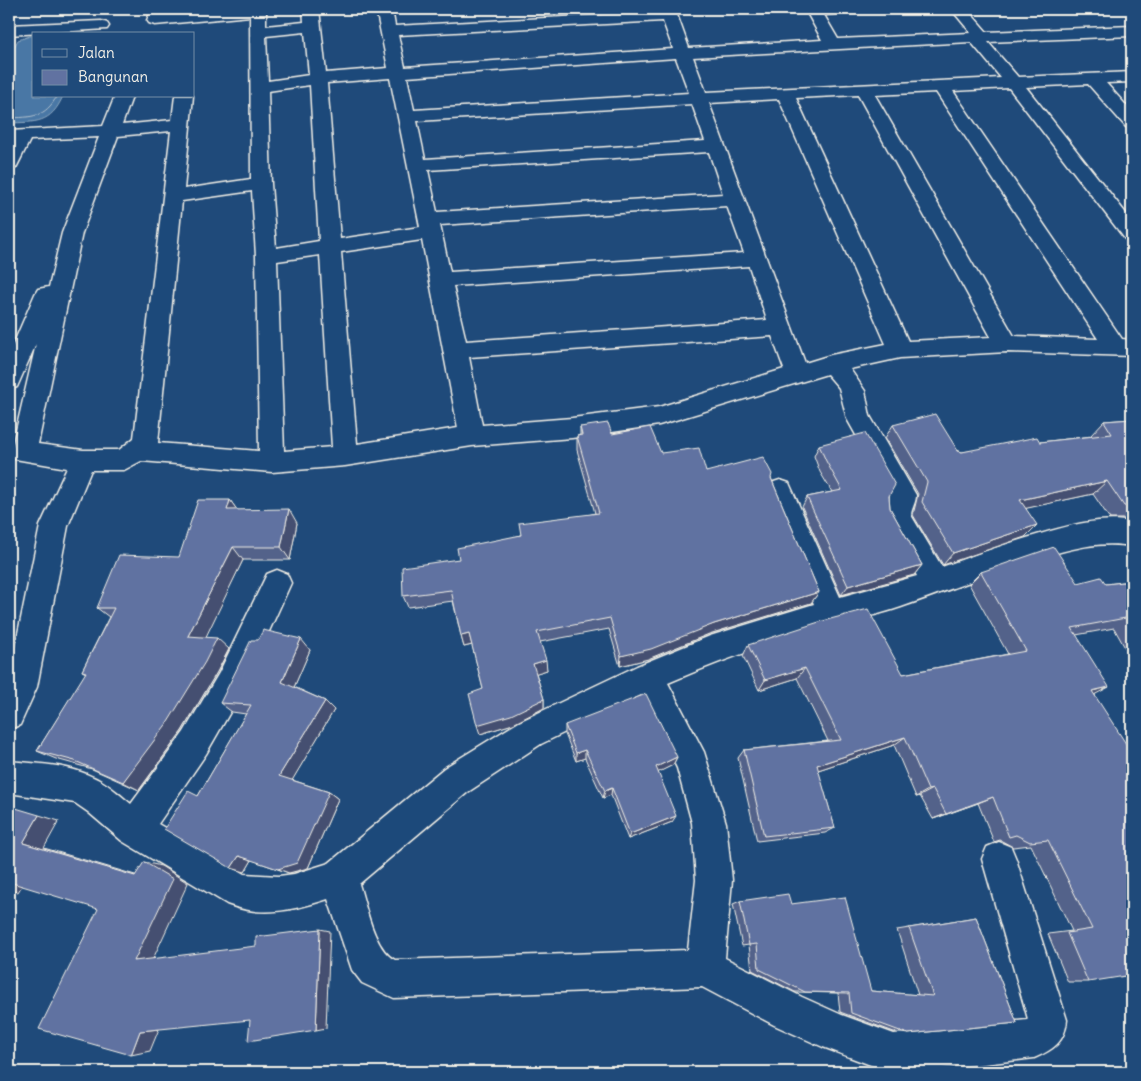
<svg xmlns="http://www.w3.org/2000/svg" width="1141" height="1081" viewBox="0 0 1141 1081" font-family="Delius,sans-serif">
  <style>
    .water { fill: #4977a5; stroke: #8da8c0 }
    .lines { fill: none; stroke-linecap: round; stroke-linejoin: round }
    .shore { stroke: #b0c0cd; stroke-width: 1 }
    .street-casing { stroke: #f4f1e8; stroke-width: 3 }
    .street { fill: #1f4a7a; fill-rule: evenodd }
    .wall { fill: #53628a; stroke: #f4f1e8 }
    .shaded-wall { fill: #445071; stroke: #f4f1e8 }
    .building { fill: #6172a1; stroke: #f4f1e8 }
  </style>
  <rect width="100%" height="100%" fill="#1f4a7a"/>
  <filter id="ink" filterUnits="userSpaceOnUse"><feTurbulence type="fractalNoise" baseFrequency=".02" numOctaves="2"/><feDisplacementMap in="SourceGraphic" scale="10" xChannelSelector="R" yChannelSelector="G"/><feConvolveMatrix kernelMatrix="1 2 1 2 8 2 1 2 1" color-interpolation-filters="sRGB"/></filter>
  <g filter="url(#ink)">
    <path class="water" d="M30,36h4v60h29c-12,28 -27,26 -54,27v-67l9,-16z"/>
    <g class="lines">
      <path class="shore" d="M9,118c23,-1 36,0 48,-22"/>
      <g class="street-casing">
        <path id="street" d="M152,9h16l-3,5 66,-5h35v17l38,-4 -1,-13h16l7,64 62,-5 -12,-59h16l3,17 265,-14 -1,-3h16l14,39 133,-8 -17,-31h51l-3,3 -29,3 14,24 133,-6 -20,-24h16l20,23 145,-6v10l-144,6 30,35 114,-5v10l-26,1 26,29v16l-6,-1 -38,-43 -62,3 106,134v19l-7,-1 -116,-151 -56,3 169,248 10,1v16l-125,-4 -107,6 -50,11 15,22 5,25 46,79c0,8 -5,14 -5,20l31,52c29,-11 58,-21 88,-30 34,-10 67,-21 102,-15v24c-36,-6 -65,4 -99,14 -45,14 -88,32 -132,47 -22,8 -46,12 -69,18 -56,16 -111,35 -164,58l36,69 22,71 6,57 -7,78 77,39 40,18 52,19 133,-14 1,-1 -46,-160 5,-12 12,-5 12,5 5,12 51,161c-2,22 -14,30 -33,38l-117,14h-40l-1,-5 -53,-20 -49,-22 -72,-38 -308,11 -32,-15 -10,-13 -24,-71c-34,11 -66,19 -101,5l-105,-63 -34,-29 -13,-9 -66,-10v-32c28,3 58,3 84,16 14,6 26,17 38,27l53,-72 35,-59 48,-99 10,-4 10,4 4,9 -50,110 -35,61 -48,70 86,50 35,2 15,-2 35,-11 115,-95 75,-46 118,-56 73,-30 104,-32 -47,-113 4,-8 9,-3 9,3 51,114 77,-21 -32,-59 -1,-10 6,-11 -43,-77 -8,-31 -12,-14 -168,51 -87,13 -100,8 -127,20 -73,6 -131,-11 -17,9h-33l-23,56 -31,161 -17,38 -11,4v-52l31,-151 27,-58 -52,-9 -4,-7 25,-108 -19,43 -8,3v-36l26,-60 3,-5 11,-2 13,-54 37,-96 -69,3 -14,28 -7,2v-25l2,-4h-2v-10l94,-5 12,-30 17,1 -10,28 50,-5 3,-24h18l-9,93 67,-10 -1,-163 -95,9 -6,-2 -2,-3zM663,21l10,28 -268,18 -7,-32zM305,32l4,43 -41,6 -2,-45zM971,42l30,36 -295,14 -13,-35zM676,58l13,35 -275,17 -7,-33zM390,78l30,149 -80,12 -13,-156zM310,85l9,156 -43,7 -5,-64 -3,-93zM936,92l162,247 -84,-3 -139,-241zM858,95l133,242 -83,4 -112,-243zM779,99l107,245 -55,11 -26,8 -96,-260zM692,104l13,37 -280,18 -8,-38zM171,131l-37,307 -15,12h-36l-45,-6 44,-211 36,-97zM709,152l14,42 -286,18 -9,-42zM252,191l4,65 3,195 -101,-8 24,-242zM727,206l17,47 -294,19 -10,-47zM422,240l36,188 -101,16 -16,-192zM320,255l12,192 -48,4 -7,-190zM749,266l18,54 -301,21 -13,-55zM772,336l12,33 -125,38 -87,11 -90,7 -13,-68zM641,695l36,73 15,55 4,57 -8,70 -293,10c-21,-10 -29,-54 -36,-76l109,-92 73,-48z
          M101,21l6,2 2,3 -2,3 -98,6v-10z"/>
      </g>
      <use href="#street" class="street"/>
    </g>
    <path class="wall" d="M1132,419v99l-5,1h-17l-17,-25 -67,14 -1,29 -82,28 -30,-50 5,-21 -33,-56 8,-13 69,27 78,-10 52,-6 -1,-1 13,-14z
      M580,427l32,7 49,19 45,19 65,6 48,114 -8,11 -102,31 -61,25 -28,7 -11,-37 -69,13 7,28 -11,3 8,26v9l-31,16 -33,10 3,-45 -11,-44 -8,2 -3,-11 -8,-35 -45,6 -5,-11 56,-37 61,-24 75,-22 -18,-63v-14l3,-1z
      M819,445l70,51 1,12 32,57 -8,10 -73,20 -39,-88 5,-10 25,-5 -12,-20 -6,-16z
      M230,500l7,10 60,13 -7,37h-47l-38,77 24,12 -12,23 -35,59 -43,59 -47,-21 -36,-10 -19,-8 49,-78 -4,-2 27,-54 -12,-9 82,-51z
      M981,572l97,11 28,1 26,-3v71l-4,1 -14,-25 -38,7 19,59 32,218 -39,70h-20l-20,-48 24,-3 -41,-86 -18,2 -13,-7 -6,2 -16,-39 -45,16 -13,-23 -4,1 -22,-52 -76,25 17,58 -10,5 -68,8 -19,-83 6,-8 84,-9 -31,-63 -38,12 -16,-34 5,-11 155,29 105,-20 -39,-70z
      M310,650l-16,37 31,14 9,9 -42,70 37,12 9,7 -30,69 -19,5 -37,-13 -7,12 -14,-4 -33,-72 48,-82 -14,-2 -12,-9z
      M565,725l112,32 -4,8 -15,7 14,50 -44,17 -17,-44 -8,3 -18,-40 -9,3 -11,-27z
      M740,901l51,3 80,87 47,4 -21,-65 79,-13 41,106 -109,11 -14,-2 -54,-20 -2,-19 -43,-1 -43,-22 -3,-25 -7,1 -9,-42z"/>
    <path class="shaded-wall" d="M1107,481l-14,13 -84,18 11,-12z
      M230,500l10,14 -13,-4z
      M289,509l8,14 -7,37 -9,-13z
      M1037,525l-12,12 -82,28 10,-12z
      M233,547l10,13 -42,87 -13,-11z
      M922,565l-8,10 -73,20 7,-9z
      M819,592l-8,11 -102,31 -61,25 -28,7 1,-10 93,-32z
      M469,634l3,11 -8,2 -3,-11z
      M217,638l12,11 -12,23 -35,59 -43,59 -16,-8z
      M301,639l9,11 -18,42 -10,-10z
      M546,660l1,10 -13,4 -1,-10z
      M805,668l-8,10 -38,12 6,-10z
      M1109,687l-17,9v-5z
      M544,699v9l-31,16 -33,10 -3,-9z
      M325,701l9,9 -44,74 -11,-8z
      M905,737l-11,8 -85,28 8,-8z
      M585,750v8l-9,3v-8z
      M677,757l-4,8 -20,10 3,-8z
      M612,788l-1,7 -8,3 2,-7z
      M933,789l-13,7 -4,1 12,-7z
      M329,792l9,7 -30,69 -19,5 -11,-4z
      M993,797l-15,6 -45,16 13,-5z
      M39,815l20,6 -15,27 108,32 -17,-4 -112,-33z
      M676,816l-4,6 -44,17 2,-5z
      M239,856l13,4 -7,12 -14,-4z
      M144,862l17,4 27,17 -36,78h-18z
      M9,881l14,3 -5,8 -9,-2z
      M320,929l10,2 -4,97 -10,2z
      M159,1029l-9,22 -19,4 9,-24z"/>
    <path class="building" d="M935,414l23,37 4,1 75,-15 3,5 72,-8 -8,-13 28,-2v88l-8,-1 -17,-25 -87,19 17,25 -84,28 -31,-51 5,-20 -34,-57z
      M608,423l4,11 38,-7 11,26 38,-5 7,24 57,-15 9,17 -1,4 48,114 -105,32 -63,25 -30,7 -11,-38 -73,14 9,28 -13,4 11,35 -33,16 -34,10 -8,-31 14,-5 -14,-55 -8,2 -10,-46 -48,6 -1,-29 57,-8 -2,-11 64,-13 -2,-12 80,-10 -22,-77 5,-1 -2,-8z
      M865,433l30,52 -6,11 1,12 32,57 -74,21 -41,-89 35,-7 -16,-29 -7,-16z
      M198,500h32l-3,10 62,-1 -8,38h-48l-45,89 29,2 -12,24 -37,60 -45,60 -48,-21 -38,-10 49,-79 -4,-1 32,-63h-17l22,-53 60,2z
      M1054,547l24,36 23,-6 5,7 26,-3v38l-1,-2 -59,11 37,59 -17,4 40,62v157l-5,2 5,11v52l-44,7 -21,-49 25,-4 -44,-89 -18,2 -14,-7 -7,2 -16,-40 -47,17 -13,-25 -5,1 -23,-53 -88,28 18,63 -71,8 -20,-86 97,-10 -36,-72 -40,12 -17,-35 71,-23 49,-13 35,65 123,-23 -45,-79z
      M263,630l38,9 -19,43 43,19 -46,75 50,16 -32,71 -19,6 -39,-13 -8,12 -67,-39 24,-38 10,5 53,-91 -31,-2 31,-63h7z
      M646,694l31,63 -21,10 20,49 -46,18 -18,-46 -7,3 -20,-41 -9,3 -11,-28z
      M9,806l30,9 -16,28 112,33 9,-14 29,17 -39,82 122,-15v-9l64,-8 -4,101 -68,11 2,-21 -110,11 -9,24 -92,-26 59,-120 -89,-27z
      M788,894l3,10 54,-7 26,94 62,5 -24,-68 67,-11 41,106 -109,11 -57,-21 -2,-20 -44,-1 -46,-23 -2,-25 -8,1 -9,-44z"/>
  </g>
  <rect width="1141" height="1081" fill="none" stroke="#1f4a7a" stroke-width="30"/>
  <rect x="15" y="15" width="1111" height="1051" fill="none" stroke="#f4f1e8" stroke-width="2" filter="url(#ink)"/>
  <rect x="32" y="32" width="162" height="65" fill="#1f4a7a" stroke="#748da6"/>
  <rect x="42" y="49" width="25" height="8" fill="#1f4a7a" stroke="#748da6"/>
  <text x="78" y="58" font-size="15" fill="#f4f1e8">Jalan</text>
  <rect x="42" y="70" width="25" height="15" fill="#6172a1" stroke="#748da6"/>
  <text x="78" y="82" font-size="15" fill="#f4f1e8">Bangunan</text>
</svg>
